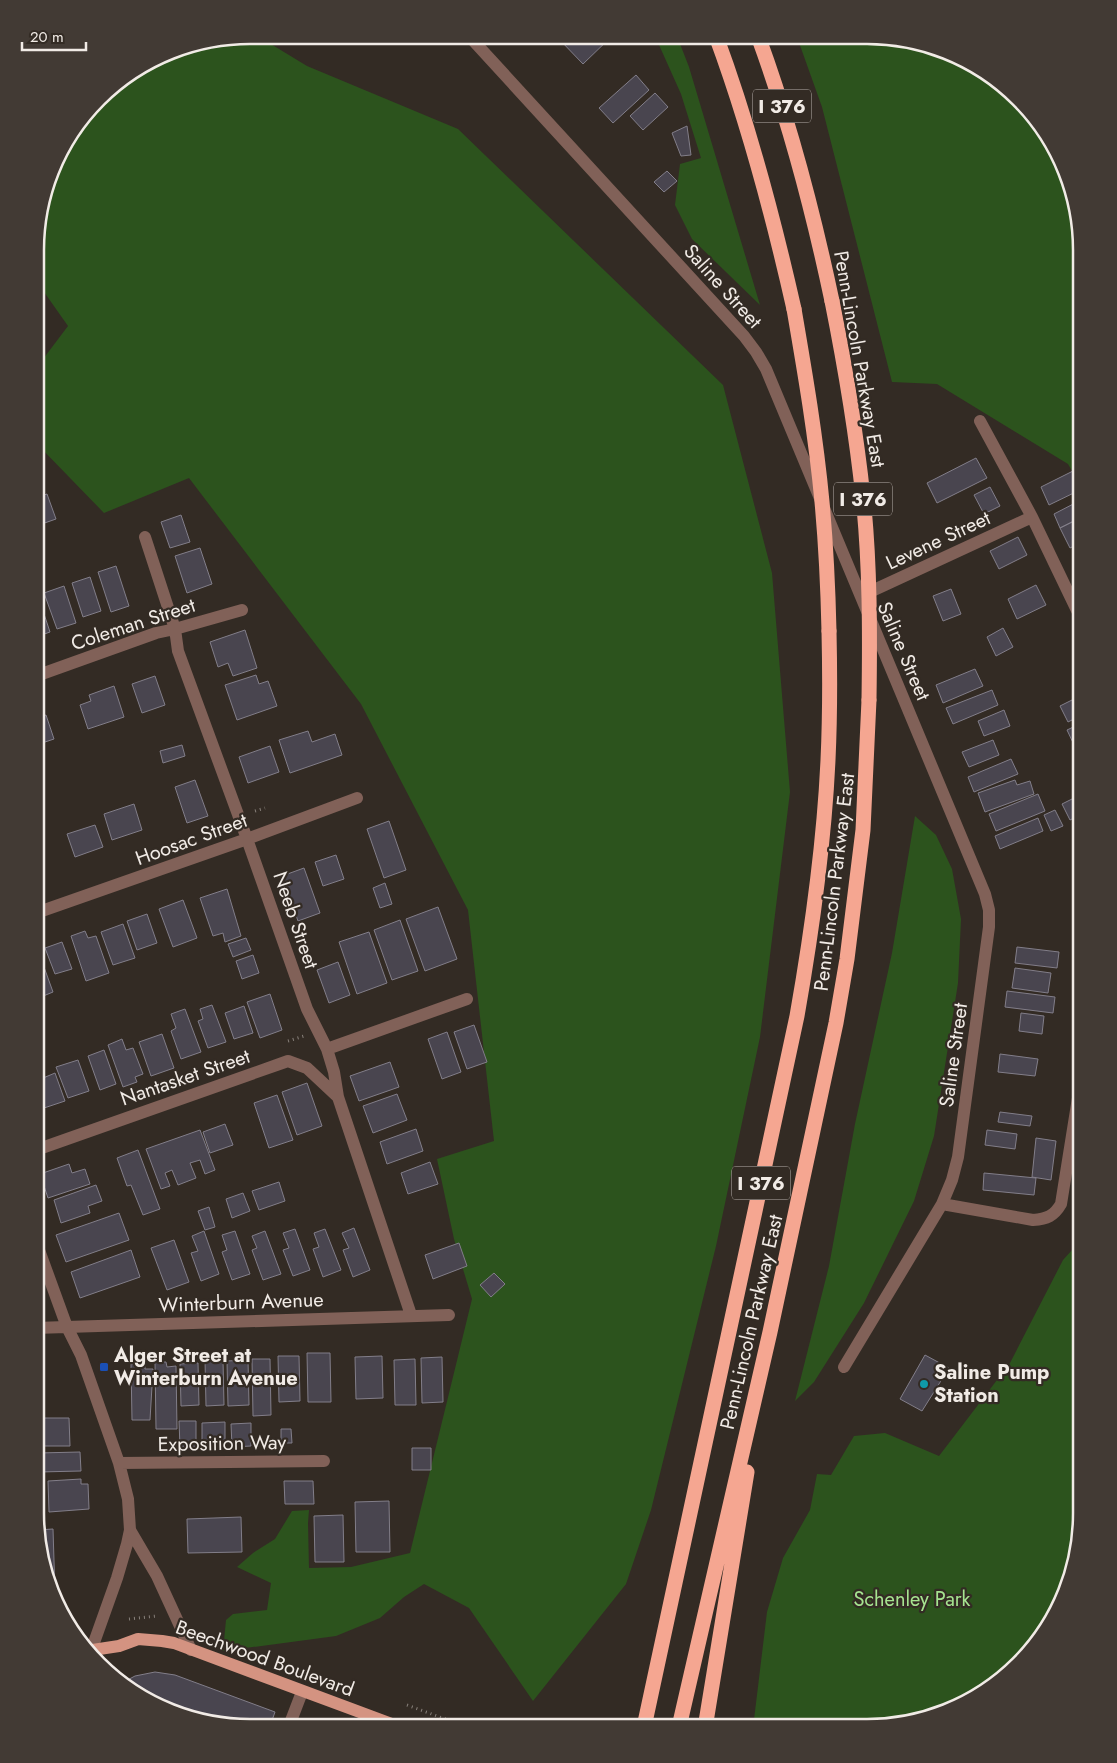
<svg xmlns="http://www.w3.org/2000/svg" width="1117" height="1763" viewBox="0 0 1117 1763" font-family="Jost,sans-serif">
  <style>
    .green { fill: #2c531d }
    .building { fill: #49454f; stroke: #827e89 }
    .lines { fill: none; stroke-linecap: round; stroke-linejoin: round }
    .path { stroke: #88817b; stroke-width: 3; stroke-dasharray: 1 4; stroke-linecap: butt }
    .minor { stroke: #816158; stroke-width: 12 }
    .major { stroke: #d49381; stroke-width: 12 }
    .highway { stroke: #f5a691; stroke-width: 15 }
    .highway-bridge { stroke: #f5a691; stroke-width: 15 }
    .transit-dot { fill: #1a4fb4; stroke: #332b24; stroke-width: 2 }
    .culture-dot { fill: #0f9aa8; stroke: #332b24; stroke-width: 2 }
    .labels { text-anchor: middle; stroke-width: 4.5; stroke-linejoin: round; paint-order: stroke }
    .shield { fill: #332b24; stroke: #b8b1ac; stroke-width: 1 }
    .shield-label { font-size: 19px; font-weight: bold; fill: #f1ebe6 }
    .street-label { font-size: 20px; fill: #f1ebe6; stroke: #332b24 }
    .poi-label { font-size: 20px; font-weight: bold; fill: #f1ebe6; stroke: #332b24; text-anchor: start }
    .park-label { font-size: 20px; fill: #a6e490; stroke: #332b24 }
    .rim { fill: none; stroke: #f1ebe6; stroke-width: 2.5 }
  </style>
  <rect width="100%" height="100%" fill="#332b24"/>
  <path class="green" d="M250,35h6l51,31 151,63 265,256 49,188 18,219 -30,245 -44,209 -65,264 -25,74 -93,117 -64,-93 -45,-24 -20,13 -24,21 -44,18 -113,15 3,-31 7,-6 34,-4 4,-27 -34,-16 16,-14 22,-14 17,-28 17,-1 -1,13 1,45 42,-1 59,-14 62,-254 -18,-60 -17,-80 57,-18 -26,-231 -107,-206 -172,-226 -85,35 -67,-69v-77l31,-41 -31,-44v-60l20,-68 51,-66 60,-37z
    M655,36h22l12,31 71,238 -68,-66 -17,-34 5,-41 21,-6 -20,-64z
    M797,37h99l54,14 48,29 39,39 29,48 16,83v238l-14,-24 -131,-80 -45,-2 -70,-275z
    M915,816l21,19 16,34 9,50 -3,64 -24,153 -20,65 -50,102 -50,79 -19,19 34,-135 26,-142 37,-171z
    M1082,1239v289l-16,67 -28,49 -40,39 -48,29 -82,16h-115l14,-116 16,-54 27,-48 7,-36 14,1 23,-39 31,-3 54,23 71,-93 53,-103z"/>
  <path class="building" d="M560,36h52l-29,28 -25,-26z
    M636,75l13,15 -36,33 -14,-15z
    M655,93l13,14 -25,23 -13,-14z
    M687,126l4,29 -10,1 -9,-23z
    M667,171l10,10 -13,11 -10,-10z
    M976,458l11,20 -50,25 -10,-20z
    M1075,470l7,13v6l-33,16 -8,-18z
    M990,487l10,19 -16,8 -10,-19z
    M36,493l2,4 9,-3 9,25 -20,7z
    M1081,500l1,17 -22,11 -6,-14z
    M181,515l9,27 -20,6 -9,-26z
    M1082,517v25l-12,6 -10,-20z
    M1018,537l9,18 -28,14 -9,-18z
    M200,548l12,36 -25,9 -12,-37z
    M116,566l13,40 -18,6 -13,-40z
    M90,577l11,34 -18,6 -11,-34z
    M1036,585l10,20 -29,14 -9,-20z
    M64,586l12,37 -19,6 -13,-36z
    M951,589l10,25 -18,7 -10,-25z
    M37,593l13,39 -14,5v-43z
    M1003,628l10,19 -17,9 -9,-19z
    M245,630l12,38 -24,8 -5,-13 -10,4 -8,-25z
    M975,669l8,17 -40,17 -7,-18z
    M256,675l3,9 9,-3 9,25 -40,14 -12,-35z
    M155,676l10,29 -23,8 -10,-29z
    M114,686l10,31 -36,12 -8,-24 11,-4 -2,-6z
    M992,690l6,15 -45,19 -7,-16z
    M1082,695v20l-14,7 -8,-16z
    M1004,710l6,16 -26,10 -6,-15z
    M46,715l8,24 -18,6v-27z
    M1082,723v23l-6,3 -9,-19z
    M308,731l4,11 23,-8 7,21 -52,18 -11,-33z
    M993,740l6,15 -30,12 -7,-15z
    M182,745l3,11 -22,7 -3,-12z
    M270,746l9,26 -31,11 -9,-26z
    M1011,759l7,15 -44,18 -6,-15z
    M195,780l13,36 -21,7 -12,-36z
    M1015,780l2,5 13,-4 4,13 -49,18 -7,-19z
    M1038,794l7,17 -49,20 -7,-17z
    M1082,794v20l-12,6 -8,-16z
    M134,804l8,26 -30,10 -8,-26z
    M1055,810l8,16 -12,5 -7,-16z
    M1038,818l5,13 -43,18 -5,-13z
    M389,821l17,49 -22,8 -17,-49z
    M95,825l8,22 -28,10 -8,-23z
    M36,847l7,21 -7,2z
    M336,855l8,24 -21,7 -8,-24z
    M304,868l16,45 -22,8 -16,-45z
    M385,883l7,21 -12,4 -7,-20z
    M227,889l14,47 -16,6 -2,-9 -10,3 -13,-38z
    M183,900l14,38 -24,9 -14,-38z
    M438,907l19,52 -32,12 -19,-52z
    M147,914l10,29 -20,7 -10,-29z
    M400,920l18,51 -26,9 -18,-50z
    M123,924l12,34 -22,7 -12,-33z
    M85,931l3,7 8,-2 13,37 -23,8 -15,-45z
    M369,932l18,51 -30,11 -18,-52z
    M246,938l5,12 -18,7 -5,-13z
    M62,942l10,27 -17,5 -10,-26z
    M1017,947l42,5 -2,16 -42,-5z
    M253,955l6,18 -17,6 -6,-18z
    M40,956l13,36 -17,7v-41z
    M338,962l12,33 -21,8 -12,-33z
    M1015,968l36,5 -3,20 -36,-5z
    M1007,991l48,6 -2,16 -48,-6z
    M270,994l12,36 -22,8 -13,-36z
    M212,1005l14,37 -18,6 -10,-27 5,-2 -3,-10z
    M244,1006l9,27 -19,6 -9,-26z
    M185,1009l16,43 -20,7 -10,-28 5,-3 -5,-14z
    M1021,1013l23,3 -2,18 -23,-3z
    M474,1025l13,37 -20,7 -13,-37z
    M447,1032l14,40 -19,7 -14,-40z
    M162,1034l12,34 -23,8 -12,-34z
    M122,1039l4,11 7,-2 10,26 -8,3 2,5 -14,5 -15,-42z
    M104,1050l12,34 -16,6 -12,-34z
    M1000,1054l38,5 -3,17 -37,-4z
    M78,1060l11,31 -21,7 -12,-31z
    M390,1062l9,25 -40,14 -9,-25z
    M55,1073l10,28 -21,7 -8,-23v-4z
    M307,1083l15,43 -25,9 -15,-43z
    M397,1094l10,26 -34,13 -10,-27z
    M277,1095l16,45 -24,8 -15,-45z
    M1000,1112l32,4 -2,10 -32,-4z
    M225,1124l8,21 -23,8 -7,-21z
    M416,1129l7,22 -36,13 -7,-22z
    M200,1130l15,40 -10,4 -5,-14 -10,3 6,15 -18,7 -6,-15 -7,3 5,13 -9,3 -15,-40z
    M987,1130l30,4 -2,15 -30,-4z
    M1036,1138l20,3 -5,39 -19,-3z
    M138,1150l22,59 -17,6 -12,-30 -4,1 -10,-28z
    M430,1162l8,22 -30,10 -7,-21z
    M69,1164l3,9 13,-4 5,15 -42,14 -8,-24z
    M984,1173l52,5 -2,17 -51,-5z
    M279,1182l6,19 -26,9 -7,-19z
    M96,1185l6,16 -14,5 2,7 -29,10 -7,-23z
    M243,1193l7,18 -18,7 -6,-19z
    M209,1207l6,20 -10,3 -7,-19z
    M119,1213l10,27 -63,22 -10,-27z
    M354,1228l16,42 -17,7 -10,-27 6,-2 -7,-15z
    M295,1229l15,41 -17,6 -10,-26 6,-2 -6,-15z
    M325,1229l16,41 -18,7 -10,-28 6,-2 -5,-14z
    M204,1231l15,43 -18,7 -10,-28 7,-2 -6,-15z
    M235,1231l15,43 -18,6 -10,-28 5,-2 -5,-15z
    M265,1231l16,43 -18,6 -11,-30 5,-2 -5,-12z
    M174,1240l15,42 -22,8 -16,-42z
    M459,1243l8,23 -34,13 -8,-24z
    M131,1250l9,27 -60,21 -9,-26z
    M494,1273l11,11 -14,13 -11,-12z
    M307,1353h23l1,49h-23z
    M925,1355l24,13 -27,43 -22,-12z
    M278,1356h21l1,45 -21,1z
    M382,1356l1,42 -27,1 -1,-42z
    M442,1357l1,45 -21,1 -1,-45z
    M252,1359h18l1,56 -18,1z
    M415,1359l1,46h-21l-1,-45z
    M205,1360h18l1,45 -18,1z
    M248,1360l1,45 -21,1 -1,-45z
    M155,1362h11l1,5 9,-1 1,63h-21z
    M198,1363l1,42 -18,1 -1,-42z
    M131,1364h14v5h8l-3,51h-18z
    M35,1418h34l1,28h-35z
    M179,1421h17v26h-16z
    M225,1422v23h-23v-22z
    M251,1423v23l-19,1 -1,-23z
    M281,1429h10l1,14h-11z
    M412,1448h19v22h-19z
    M80,1452l1,19 -42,1 -1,-19z
    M81,1479v5h7l1,25 -40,3 -1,-31z
    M284,1481h29l1,23h-29z
    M389,1501l1,51h-34l-1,-50z
    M343,1515l1,47h-29l-1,-46z
    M241,1517l1,35 -54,1 -1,-34z
    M53,1529l2,64 -4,1 -13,-64z
    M155,1672l20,3 100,37 -5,14h-48l-54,-14 -48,-28 15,-8z"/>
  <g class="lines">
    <path class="path" d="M255,811l10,-3
      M288,1041l16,-5
      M129,1619l28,-3
      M407,1705l60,22"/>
    <path class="minor" d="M469,36l275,300 12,16 10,17 219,525 4,16v17l-31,230 -6,23 -10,24 -98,163
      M980,421l52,96 50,104
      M36,445h2
      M145,537l30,92 3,22 69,188 60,170 20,40 7,23 4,25 73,218
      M861,596l171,-79
      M36,676l120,-43 19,-4 67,-19
      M36,913l211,-74 110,-41
      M327,1049l140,-50
      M36,1150l252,-89 19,7 31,29
      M942,1204l91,16c14,-1 21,-4 28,-16l21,-131
      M35,1239l32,88 14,28 38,108 9,36 2,31 -3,14 -10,34 -26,73
      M35,1328l414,-13
      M119,1463l205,-2
      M130,1530l27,46 34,74
      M289,1726l13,-34"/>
    <path class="major" d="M86,1651l33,-5 19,-7 24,2 12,2 226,84"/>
    <path class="highway" d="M716,36c33,89 57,180 78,273
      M758,36c32,87 55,175 74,265
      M644,1727l153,-711c15,-85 27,-170 31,-256 2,-43 2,-86 1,-129
      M679,1727l91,-395 66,-309 11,-64 16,-129 6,-130
      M705,1728l42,-256"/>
    <path class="highway-bridge" d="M832,301c13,65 24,130 31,196 7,67 7,135 6,203
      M794,309c11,64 22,128 28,193 4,43 6,86 7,129"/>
  </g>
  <rect class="transit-dot" x="99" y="1362" width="10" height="10" rx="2.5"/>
  <circle class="culture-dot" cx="924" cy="1384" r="5"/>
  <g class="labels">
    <g class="shield">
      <rect x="753" y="89.5" width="58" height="33" rx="4"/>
      <rect x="834" y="482.5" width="58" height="33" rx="4"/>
      <rect x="732" y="1166.5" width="58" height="33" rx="4"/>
    </g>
    <g class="shield-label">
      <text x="782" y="113">I 376</text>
      <text x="863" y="506">I 376</text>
      <text x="761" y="1190">I 376</text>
    </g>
    <g class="street-label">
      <text transform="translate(723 286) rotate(48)" y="7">Saline Street</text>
      <text transform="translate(860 359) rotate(80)" y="7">Penn-Lincoln Parkway East</text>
      <text transform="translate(938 540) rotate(-25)" y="7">Levene Street</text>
      <text transform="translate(133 624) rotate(-18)" y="7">Coleman Street</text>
      <text transform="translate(904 651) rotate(67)" y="7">Saline Street</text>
      <text transform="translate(191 839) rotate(-20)" y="7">Hoosac Street</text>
      <text transform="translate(834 882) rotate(-83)" y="7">Penn-Lincoln Parkway East</text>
      <text transform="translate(296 920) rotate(71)" y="7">Neeb Street</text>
      <text transform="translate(953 1055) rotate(-82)" y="7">Saline Street</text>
      <text transform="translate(185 1077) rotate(-19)" y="7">Nantasket Street</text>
      <text transform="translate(241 1302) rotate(-2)" y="7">Winterburn Avenue</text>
      <text transform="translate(751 1322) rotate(-77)" y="7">Penn-Lincoln Parkway East</text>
      <text transform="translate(222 1443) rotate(-1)" y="7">Exposition Way</text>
      <text transform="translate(265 1658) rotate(20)" y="7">Beechwood Boulevard</text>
    </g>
    <g class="poi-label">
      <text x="114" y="1362">Alger Street at<tspan x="114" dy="23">Winterburn Avenue</tspan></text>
      <text x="934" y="1379">Saline Pump<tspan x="934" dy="23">Station</tspan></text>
    </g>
    <g class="park-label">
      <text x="912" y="1606">Schenley Park</text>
    </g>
  </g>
  <path d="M0 0H1117V1763H0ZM250 44H867A206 206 0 0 1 1073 250V1513A206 206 0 0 1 867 1719H250A206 206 0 0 1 44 1513V250A206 206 0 0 1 250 44Z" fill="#423a34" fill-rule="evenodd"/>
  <path class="rim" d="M250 44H867A206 206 0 0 1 1073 250V1513A206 206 0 0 1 867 1719H250A206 206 0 0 1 44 1513V250A206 206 0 0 1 250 44Z"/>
  <path d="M22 42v8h64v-8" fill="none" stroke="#f1ebe6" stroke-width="2.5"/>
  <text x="30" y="42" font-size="15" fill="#f1ebe6" stroke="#332b24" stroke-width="4" paint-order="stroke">20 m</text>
</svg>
